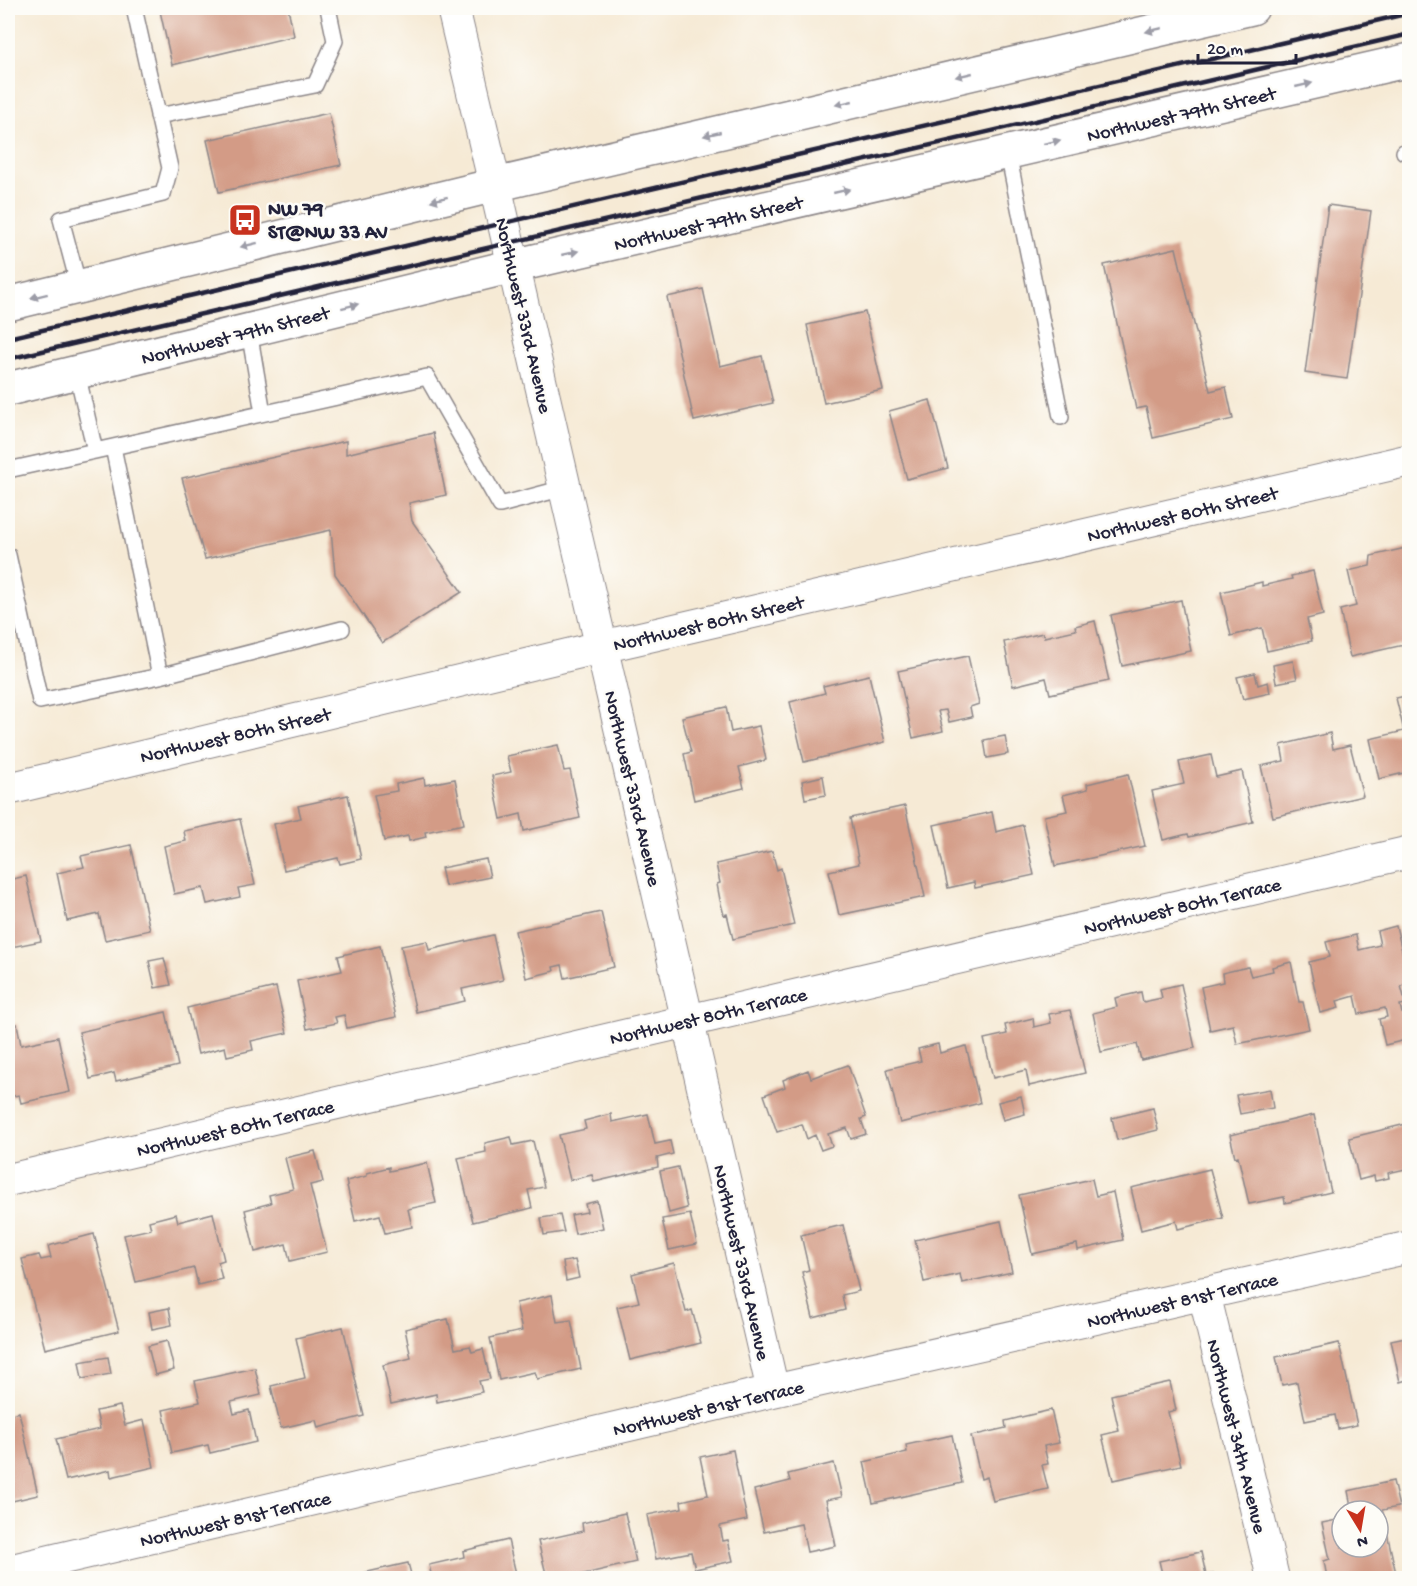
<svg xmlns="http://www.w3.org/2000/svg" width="1417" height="1586" viewBox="0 0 1417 1586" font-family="'Gochi Hand',sans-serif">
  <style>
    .building { fill: #d39b86 }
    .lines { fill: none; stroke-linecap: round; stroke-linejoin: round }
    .service-casing { stroke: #8c8688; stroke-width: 18 }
    .minor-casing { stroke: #8c8688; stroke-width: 34 }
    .primary-casing { stroke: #8c8688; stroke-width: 36 }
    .service { stroke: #fff; stroke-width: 15 }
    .minor { stroke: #fff; stroke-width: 32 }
    .primary { stroke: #fff; stroke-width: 33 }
    .rail { stroke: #22223b; stroke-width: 4.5 }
    .oneway { fill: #9c9ca7 }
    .labels { text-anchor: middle; stroke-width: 5; stroke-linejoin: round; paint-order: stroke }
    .street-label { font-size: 20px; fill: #22223b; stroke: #fdfcf7 }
    .poi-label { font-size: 20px; font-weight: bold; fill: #22223b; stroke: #fdfcf7; text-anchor: start }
  </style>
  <rect width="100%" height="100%" fill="#fdfcf7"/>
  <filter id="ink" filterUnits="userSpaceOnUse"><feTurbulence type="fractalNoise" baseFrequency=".0167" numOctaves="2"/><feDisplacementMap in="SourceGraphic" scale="12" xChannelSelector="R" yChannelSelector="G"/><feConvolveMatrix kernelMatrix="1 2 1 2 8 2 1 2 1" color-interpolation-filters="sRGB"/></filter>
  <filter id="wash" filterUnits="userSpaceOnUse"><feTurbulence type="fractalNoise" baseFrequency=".008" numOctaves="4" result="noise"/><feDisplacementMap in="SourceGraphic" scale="24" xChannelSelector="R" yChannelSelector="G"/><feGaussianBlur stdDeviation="1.35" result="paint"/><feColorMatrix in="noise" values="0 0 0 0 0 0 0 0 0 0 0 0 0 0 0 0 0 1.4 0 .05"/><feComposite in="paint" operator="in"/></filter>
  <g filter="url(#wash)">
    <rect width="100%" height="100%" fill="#f6ead5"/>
    <g id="blocks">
      <path class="building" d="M174,8h114l6,28 -122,29 -12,-54z
        M329,113l12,52 -122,27 -12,-52z
        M1328,205l43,6 -24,168 -42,-6z
        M1176,248l34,143 16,-4 7,32 -80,19 -7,-31 -10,2 -32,-144z
        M703,289l17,77 42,-10 11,47 -79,18 -27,-124z
        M865,312l18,78 -59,13 -17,-78z
        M930,400l18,68 -41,11 -18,-68z
        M433,433l13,62 -37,8 3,18 50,71 -80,51 -47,-69 -4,-44 -126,29 -23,-81 164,-37v13z
        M1410,547v83l-5,1 3,13 -58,13 -10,-47 16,-4 -8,-35 22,-5 1,-10z
        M1313,571l10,44 -16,4 5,22 -45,10 -5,-23 -31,8 -10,-44 41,-10v4l30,-7 -1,-3z
        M1181,600l10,51 -69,15 -11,-51z
        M1095,621l14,60 -59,13 -4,-16 -33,8 -9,-44 39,-9 1,4 32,-7 -1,-4z
        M968,656l11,48 -9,3 2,10 -23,5 -3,-12 -8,1 5,20 -30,7 -15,-67z
        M1293,661l4,18 -21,4 -3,-18z
        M1255,673l3,12 10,-3 2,11 -27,6 -6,-22z
        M869,675l16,67 -81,20 -14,-60 35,-9 -2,-7z
        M1410,695v86l-4,1 -2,-9 -25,6 -9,-40 34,-8 -8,-33z
        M726,707l5,25 28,-6 7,34 -27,7 5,21 -50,12 -10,-46 7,-2 -9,-35z
        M1330,733l3,16 17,-4 13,51 -90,21 -12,-51 23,-5 -3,-16z
        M1005,736l3,18 -21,4 -3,-18z
        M558,745l6,26 6,-1 10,48 -56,13 -3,-17 -20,5 -9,-43 19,-4 -4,-16z
        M1211,755l5,22 26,-6 11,51 -64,15 -1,-3 -25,6 -11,-49 32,-7 -5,-22z
        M1128,774l17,72 -90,20 -11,-50 23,-5 -4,-16 25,-6 -1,-5z
        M823,776l3,19 -21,4 -3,-18z
        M424,778l1,7 30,-6 9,45 -39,8 1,5 -17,4 -1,-5 -24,5 -10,-46 23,-4 -1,-7z
        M348,795l13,64 -21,5 -2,-6 -54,12 -10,-46 27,-6 -3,-12z
        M905,806l20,91 -86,18 -10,-44 30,-7 -9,-46z
        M992,812l4,20 27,-7 11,50 -59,13 -1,-6 -26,6 -14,-63z
        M240,819l15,66 -17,3 2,9 -33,7 -4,-16 -29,6 -10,-48 22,-5 -2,-10z
        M131,845l19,85 -45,10 -6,-26 -32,7 -10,-48 27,-6 -3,-11z
        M772,851l5,19 4,-2 13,57 -61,14 -6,-25 -3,1 -4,-15 -3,-16 3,-1 -4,-19z
        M486,859l4,18 -45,9 -4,-18z
        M26,876l15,65 -30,6 2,6 -5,1v-74z
        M601,912l13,55 -49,11 -3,-13 -9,2 1,4 -28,7 -11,-47z
        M1396,926l14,57 -9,3 5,18 -6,1 2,8 8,-2v28l-25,6 -6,-26 8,-2 -2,-9 -26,6 -4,-18 -18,5 2,7 -19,5 -11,-51 21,-5 -4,-15 30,-7 3,15 21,-5 -3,-14z
        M493,935l10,45 -41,9 3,12 -49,11 -15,-66 26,-5 2,9z
        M380,946l16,71 -49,11 -3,-13 -9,2 2,6 -30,6 -10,-48 45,-10 -4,-15z
        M164,958l7,27 -16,3 -6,-27z
        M1291,962l8,40h4l6,27 -72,15 -4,-19 -23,5 -9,-43 22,-5 -1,-9 26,-6 3,9 22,-5 -1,-4z
        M1181,984l14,64 -54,12 -4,-16 -36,8 -8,-39 24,-6 -2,-9 26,-6 2,10 19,-4 -2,-9z
        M276,987l11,46 -36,8 2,9 -26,6 -2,-9 -27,7 -11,-46z
        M1070,1010l15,63 -56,13 -3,-16 -33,8 -9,-39 23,-5 -2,-9 28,-7 1,9 17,-4 -2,-9z
        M166,1012l12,54 -62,15 -2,-8 -24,6 -11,-47z
        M17,1024l4,21 37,-8 12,55 -49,11 -2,-8 -11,2v-71z
        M938,1044l2,9 26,-7 14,57 -80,20 -13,-54 34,-8 -3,-12z
        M848,1065l18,52 -5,2 5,15 -15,5 -4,-11 -19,6 4,12 -11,4 -6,-15 -8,4 -5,-15 -25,8 -13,-37 21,-8 -2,-7 25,-10 3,8z
        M1270,1089l3,19 -33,6 -4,-19z
        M1021,1096l4,18 -22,6 -5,-18z
        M1153,1108l5,22 -41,10 -5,-22z
        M611,1114l1,8 36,-8 7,30 15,-3 3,13 -16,4 1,9 -64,15 -2,-7 -22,5 -11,-45 27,-6 -2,-8z
        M1314,1115l17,77 -46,11 -1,-6 -35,7 -11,-48 -3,1 -5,-22z
        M1410,1123v45l-22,5 1,5 -14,3 -1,-5 -15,4 -10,-42z
        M511,1137l2,8 20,-4 11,46 -16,3 4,18 -59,14 -15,-64 28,-6 -1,-9z
        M315,1151l8,31 -13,3 17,67 -37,9 -4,-17 -31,8 -10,-42 26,-7 -2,-8 24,-6 -8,-31z
        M427,1163l9,40 -28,6 4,18 -27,6 -5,-18 -25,6 -9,-40 21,-5v-3l22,-6v4z
        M678,1167l9,41 -18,5 -9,-42z
        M1210,1169l13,49 -45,11 -2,-8 -35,9 -10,-42z
        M1092,1179l4,17 17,-4 10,48 -45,10 -1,-6 -45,10 -13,-59z
        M597,1201l6,27 -28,6 -4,-19 16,-3 -2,-8z
        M213,1213l11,47 -6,2 4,17 -24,6 -4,-17 -58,14 -12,-47 27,-6 -2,-8 27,-7 2,8z
        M690,1214l7,30 -28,6 -7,-31z
        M560,1215l4,17 -20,3 -3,-17z
        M1001,1221l11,51 -50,11 -2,-9 -36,8 -9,-42z
        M843,1225l16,66 -17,4 3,15 -32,8 -11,-46 7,-2 -8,-35z
        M94,1234l25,97 -74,18 -23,-90 17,-4 2,5 10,-2 -3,-12z
        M575,1260l4,18 -13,3 -3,-19z
        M674,1263l12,49 6,-2 9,33 -71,17 -13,-53 22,-5 -7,-28z
        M552,1295l5,27 14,-2 10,49 -44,10 -2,-7 -36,8 -9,-42 32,-7 -6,-28z
        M169,1308l3,17 -20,4 -3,-17z
        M448,1319l7,30 15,-3 2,6 11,-3 7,30 -11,2 3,11 -45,10 -1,-8 -45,10 -8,-39 28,-7 -6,-29z
        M343,1327l21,89 -46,12 -2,-8 -35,8 -10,-42 34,-8 -9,-40z
        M1410,1336v43l-10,3 -9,-42z
        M167,1341l7,29 -19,5 -7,-29z
        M1339,1343l18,82 -19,4 -3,-14 -30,6 -8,-39 -15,3 -6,-28z
        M108,1357l3,17 -29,5 -3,-17z
        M255,1368l6,27 -30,7 3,12 15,-4 7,32 -46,11 -2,-8 -36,8 -9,-43 37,-8 -5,-21z
        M1170,1382l6,28 -8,2 13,53 -68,15 -11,-45 17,-4 -8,-36z
        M120,1406l5,19 19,-5 10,47 -43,10 -1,-7 -44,10 -10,-41 44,-10 -4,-18z
        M1051,1410l8,33 -15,3 4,18 -6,1 6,24 -55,12 -6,-24 -6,2 -10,-43 35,-8 -1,-7z
        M19,1412l19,83 -30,7v-87z
        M952,1435l10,48 -89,20 -9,-41 43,-10 -1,-7z
        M733,1450l14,70 -27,6 3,15 5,-1 5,21 -38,8 -4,-17 -35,7 -9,-44 35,-7 -1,-7 27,-6 -8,-38z
        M834,1463l8,34 -16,3 10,46 -29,6 -6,-28 -37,8 -10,-42 36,-9 -2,-7z
        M1393,1481l6,26 -17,3 15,68h-70l-3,-17 6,-2 -8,-36 20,-4v28h36v-36h-26l-4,-20z
        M625,1513l11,49 -69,16h-20l-9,-37 45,-10 -1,-8z
        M508,1540l9,38h-85l-3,-13 35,-8 -1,-6z
        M1201,1552l5,23 9,-1 1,4h-53l-4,-17z
        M408,1563l4,15h-47l-2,-5z"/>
    </g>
  </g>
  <g filter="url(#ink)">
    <use href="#blocks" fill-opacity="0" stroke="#8c8688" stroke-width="1.5"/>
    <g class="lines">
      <g class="service-casing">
        <path id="service" d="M158,116l157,-31 20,-44 -7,-33
          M1404,152l6,-1
          M1008,153l53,264
          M79,287l-18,-68 102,-25 7,-26 -36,-160
          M249,331l14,82
          M113,447l314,-70 73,128 64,-17
          M95,451l18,-4 47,229
          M8,470l87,-19 -18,-78
          M8,555l32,146 120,-25 182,-47"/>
      </g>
      <g class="minor-casing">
        <path id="minor" d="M453,8l42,177 278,1206
          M8,789l593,-142 809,-187
          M8,1180l1402,-328
          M1204,1293l69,285
          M8,1571l765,-180 637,-144"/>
      </g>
      <g class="primary-casing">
        <path id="primary" d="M8,304l487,-119 757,-177
          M8,389l505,-123 897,-206"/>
      </g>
      <use href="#service" class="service"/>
      <use href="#minor" class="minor"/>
      <use href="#primary" class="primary"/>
      <path class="rail" d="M8,338l1402,-325
        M8,359l1402,-325"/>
    </g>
    <defs><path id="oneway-solid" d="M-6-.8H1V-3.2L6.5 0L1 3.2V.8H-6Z" transform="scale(1.5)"/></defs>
    <g class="oneway">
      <use href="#oneway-solid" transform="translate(1154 30) rotate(167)"/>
      <use href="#oneway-solid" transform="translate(964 75) rotate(167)"/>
      <use href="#oneway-solid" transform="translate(1304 85) rotate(-13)"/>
      <use href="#oneway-solid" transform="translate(844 103) rotate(167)"/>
      <use href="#oneway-solid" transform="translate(712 134) rotate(167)"/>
      <use href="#oneway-solid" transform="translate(1052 142) rotate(-13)"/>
      <use href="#oneway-solid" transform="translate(842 191) rotate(-13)"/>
      <use href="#oneway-solid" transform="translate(439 199) rotate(166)"/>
      <use href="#oneway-solid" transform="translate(249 245) rotate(166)"/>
      <use href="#oneway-solid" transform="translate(570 253) rotate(-13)"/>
      <use href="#oneway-solid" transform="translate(39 296) rotate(166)"/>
      <use href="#oneway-solid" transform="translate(350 306) rotate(-14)"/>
    </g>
  </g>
  <defs>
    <g id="bus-square" transform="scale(1.725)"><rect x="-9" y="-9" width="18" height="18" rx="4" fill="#c8321e" stroke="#fdfcf7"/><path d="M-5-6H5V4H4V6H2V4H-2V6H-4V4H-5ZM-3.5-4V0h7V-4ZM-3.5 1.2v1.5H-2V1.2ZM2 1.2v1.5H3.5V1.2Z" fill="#fff"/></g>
  </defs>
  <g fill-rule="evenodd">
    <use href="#bus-square" x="245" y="220"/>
  </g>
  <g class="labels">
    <g class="street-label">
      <text transform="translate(1181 113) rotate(-13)" y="7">Northwest 79th Street</text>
      <text transform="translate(708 222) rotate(-13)" y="7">Northwest 79th Street</text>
      <text transform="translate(525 315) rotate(77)" y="7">Northwest 33rd Avenue</text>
      <text transform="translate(235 334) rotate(-14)" y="7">Northwest 79th Street</text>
      <text transform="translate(1182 513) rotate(-13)" y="7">Northwest 80th Street</text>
      <text transform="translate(708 622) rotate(-13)" y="7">Northwest 80th Street</text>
      <text transform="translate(235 734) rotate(-13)" y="7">Northwest 80th Street</text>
      <text transform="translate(634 788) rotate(77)" y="7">Northwest 33rd Avenue</text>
      <text transform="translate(1182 905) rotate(-13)" y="7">Northwest 80th Terrace</text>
      <text transform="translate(708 1015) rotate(-13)" y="7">Northwest 80th Terrace</text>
      <text transform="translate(235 1127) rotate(-13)" y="7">Northwest 80th Terrace</text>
      <text transform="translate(743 1262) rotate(77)" y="7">Northwest 33rd Avenue</text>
      <text transform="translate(1182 1299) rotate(-13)" y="7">Northwest 81st Terrace</text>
      <text transform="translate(708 1407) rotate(-13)" y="7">Northwest 81st Terrace</text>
      <text transform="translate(1238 1436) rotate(76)" y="7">Northwest 34th Avenue</text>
      <text transform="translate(235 1518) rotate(-13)" y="7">Northwest 81st Terrace</text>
    </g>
    <g class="poi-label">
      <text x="268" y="215">NW 79<tspan x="268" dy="23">ST@NW 33 AV</tspan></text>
    </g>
  </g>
  <rect width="1417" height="1586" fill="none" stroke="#fdfcf7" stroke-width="30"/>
  <g transform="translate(1360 1529) rotate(169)"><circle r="28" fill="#fdfcf7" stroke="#a5a5ac" stroke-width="1.5"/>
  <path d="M0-4.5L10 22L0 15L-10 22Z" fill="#c8321e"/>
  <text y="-9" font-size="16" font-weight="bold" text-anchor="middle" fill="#22223b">N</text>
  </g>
  <path d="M1198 54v9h98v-9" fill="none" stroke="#22223b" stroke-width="3"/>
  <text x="1207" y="54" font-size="18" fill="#22223b" stroke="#fdfcf7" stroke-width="4.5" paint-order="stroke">20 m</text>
</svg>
